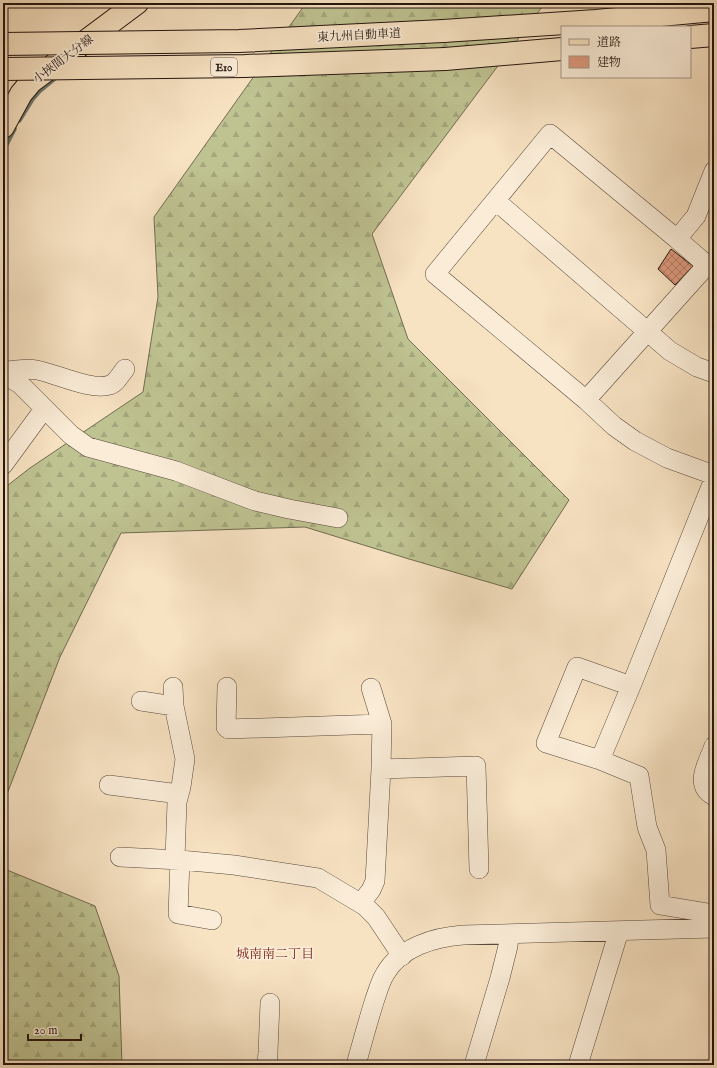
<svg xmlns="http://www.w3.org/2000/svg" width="717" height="1068" viewBox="0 0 717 1068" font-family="'IM FELL English','Noto Serif JP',serif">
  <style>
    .forest { fill: url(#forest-firs); stroke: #726c50 }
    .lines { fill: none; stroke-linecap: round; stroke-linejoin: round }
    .stream { stroke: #6d7973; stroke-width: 5.5 }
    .building { fill: url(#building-cross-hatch); stroke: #24140e }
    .minor-casing { stroke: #59483b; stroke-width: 20 }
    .major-casing { stroke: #24140e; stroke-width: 24 }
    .highway-casing { stroke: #24140e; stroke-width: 24 }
    .minor { stroke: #faecd7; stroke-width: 19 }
    .major { stroke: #f7e2c2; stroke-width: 22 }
    .highway { stroke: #f7e2c2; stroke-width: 22 }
    .highway-bridge-casing { stroke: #24140e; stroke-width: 24; stroke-linecap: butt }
    .highway-bridge { stroke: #f7e2c2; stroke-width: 22 }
    .labels { text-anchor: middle; stroke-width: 3.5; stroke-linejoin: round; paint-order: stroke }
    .shield { fill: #faecd7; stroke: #64554a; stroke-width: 1 }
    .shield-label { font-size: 11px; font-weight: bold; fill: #24140e }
    .street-label { font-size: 12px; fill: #24140e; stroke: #faecd7 }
    .neighbourhood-label { font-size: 13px; fill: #7a1f14; stroke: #faecd7 }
  </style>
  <defs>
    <pattern id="forest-firs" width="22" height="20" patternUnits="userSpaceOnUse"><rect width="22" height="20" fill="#bfc392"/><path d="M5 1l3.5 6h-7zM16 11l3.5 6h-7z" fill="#a4a77d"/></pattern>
    <pattern id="building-cross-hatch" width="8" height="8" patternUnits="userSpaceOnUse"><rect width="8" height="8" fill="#dc987c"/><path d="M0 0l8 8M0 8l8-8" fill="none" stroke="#b27b64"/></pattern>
  </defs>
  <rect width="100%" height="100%" fill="#f7e2c2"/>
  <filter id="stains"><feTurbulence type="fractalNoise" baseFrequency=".005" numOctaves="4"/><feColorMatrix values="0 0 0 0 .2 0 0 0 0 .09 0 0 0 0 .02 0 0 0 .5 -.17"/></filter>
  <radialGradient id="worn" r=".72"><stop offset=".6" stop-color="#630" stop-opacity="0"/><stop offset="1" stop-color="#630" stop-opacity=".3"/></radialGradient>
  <path class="forest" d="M306,3h239l-173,231 36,105 161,161 -57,89 -103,-30 -104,-32 -184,6 -61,124 -53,137v76l88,36 24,70 3,89h-119v-576l27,-21 113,-76 15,-95 -4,-80z"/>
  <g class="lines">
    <path class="stream" d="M19,120l13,-21 7,-8 17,-14
      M3,150l11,-21"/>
  </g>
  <path class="building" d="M671,249l22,17 -18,19 -17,-16z"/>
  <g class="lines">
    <g class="minor-casing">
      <path id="minor" d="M496,201l174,150 27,16 17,6
        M677,239l19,-23 18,-45
        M3,372c11,-2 23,-4 34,-2 20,4 54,21 73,15 6,-2 11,-11 15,-16
        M3,374l17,10 51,51 17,12 88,24 79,30 34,8 49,9
        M586,400l121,-135 -30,-26 -127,-105 -115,140 151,126 28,26 21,15 32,17 47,17
        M3,465l41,-56
        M631,686l-54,-19 -31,76 54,17 39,16 8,51 9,23 4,55 54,9
        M173,687l1,19 11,53 -4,28 -4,15 -2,57
        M227,687l-1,40 2,2 154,-5
        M141,701l33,5
        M714,746c-6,17 -21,39 0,50
        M600,760l31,-74 83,-207
        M381,769l95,-3 3,103
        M109,785l70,9
        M120,857l60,3 54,5 84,13 47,28 11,11 26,39
        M180,860l-2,54 34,6
        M361,903l10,-13 4,-9 6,-112 1,-45 -11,-36
        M267,1065l1,-13 2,-49
        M356,1065c6,-22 12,-44 19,-66 3,-8 5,-17 10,-25 15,-27 50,-37 78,-39l251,-7
        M474,1065l26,-87 8,-32 1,-11
        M578,1065l41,-134"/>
    </g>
    <g class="major-casing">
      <path id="major" d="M3,127l18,-33 10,-12 106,-79"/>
    </g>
    <g class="highway-casing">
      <path id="highway" d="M443,31l153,-10 118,-11
        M690,37l24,-2
        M445,59l117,-10"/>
    </g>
    <use href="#minor" class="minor"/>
    <use href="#major" class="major"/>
    <use href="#highway" class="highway"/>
    <g class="highway-bridge-casing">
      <path id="highway-bridge" d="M3,44l236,-3 204,-10
        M3,69l242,-3 200,-7"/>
    </g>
    <use href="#highway-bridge" class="highway-bridge"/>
  </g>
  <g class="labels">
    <rect class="shield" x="211" y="58" width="26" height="18" rx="3"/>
    <g class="shield-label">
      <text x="224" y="71">E10</text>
    </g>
    <g class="street-label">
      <text transform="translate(359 35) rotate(-3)" y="4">東九州自動車道</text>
      <text transform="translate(63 59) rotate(-37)" y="4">小挾間大分線</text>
    </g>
    <g class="neighbourhood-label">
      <text x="275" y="958">城南南二丁目</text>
    </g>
  </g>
  <rect width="717" height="1068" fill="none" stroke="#f7e2c2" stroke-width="16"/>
  <rect x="4" y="4" width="709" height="1060" fill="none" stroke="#24140e" stroke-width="2"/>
  <rect x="8" y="8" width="701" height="1052" fill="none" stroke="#24140e"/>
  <rect x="561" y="26" width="130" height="52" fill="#faecd7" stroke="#a49687"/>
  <rect x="569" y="39" width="20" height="6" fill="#f7e2c2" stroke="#a49687"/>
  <text x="597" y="46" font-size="12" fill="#24140e">道路</text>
  <rect x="569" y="56" width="20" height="12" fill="#dc987c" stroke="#a49687"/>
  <text x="597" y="66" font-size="12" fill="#24140e">建物</text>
  <path d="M28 1034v6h53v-6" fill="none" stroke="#24140e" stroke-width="2"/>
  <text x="34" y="1034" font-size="12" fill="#24140e" stroke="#faecd7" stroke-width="3" paint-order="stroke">20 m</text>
  <rect width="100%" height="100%" filter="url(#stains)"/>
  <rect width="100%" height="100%" fill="url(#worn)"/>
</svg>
